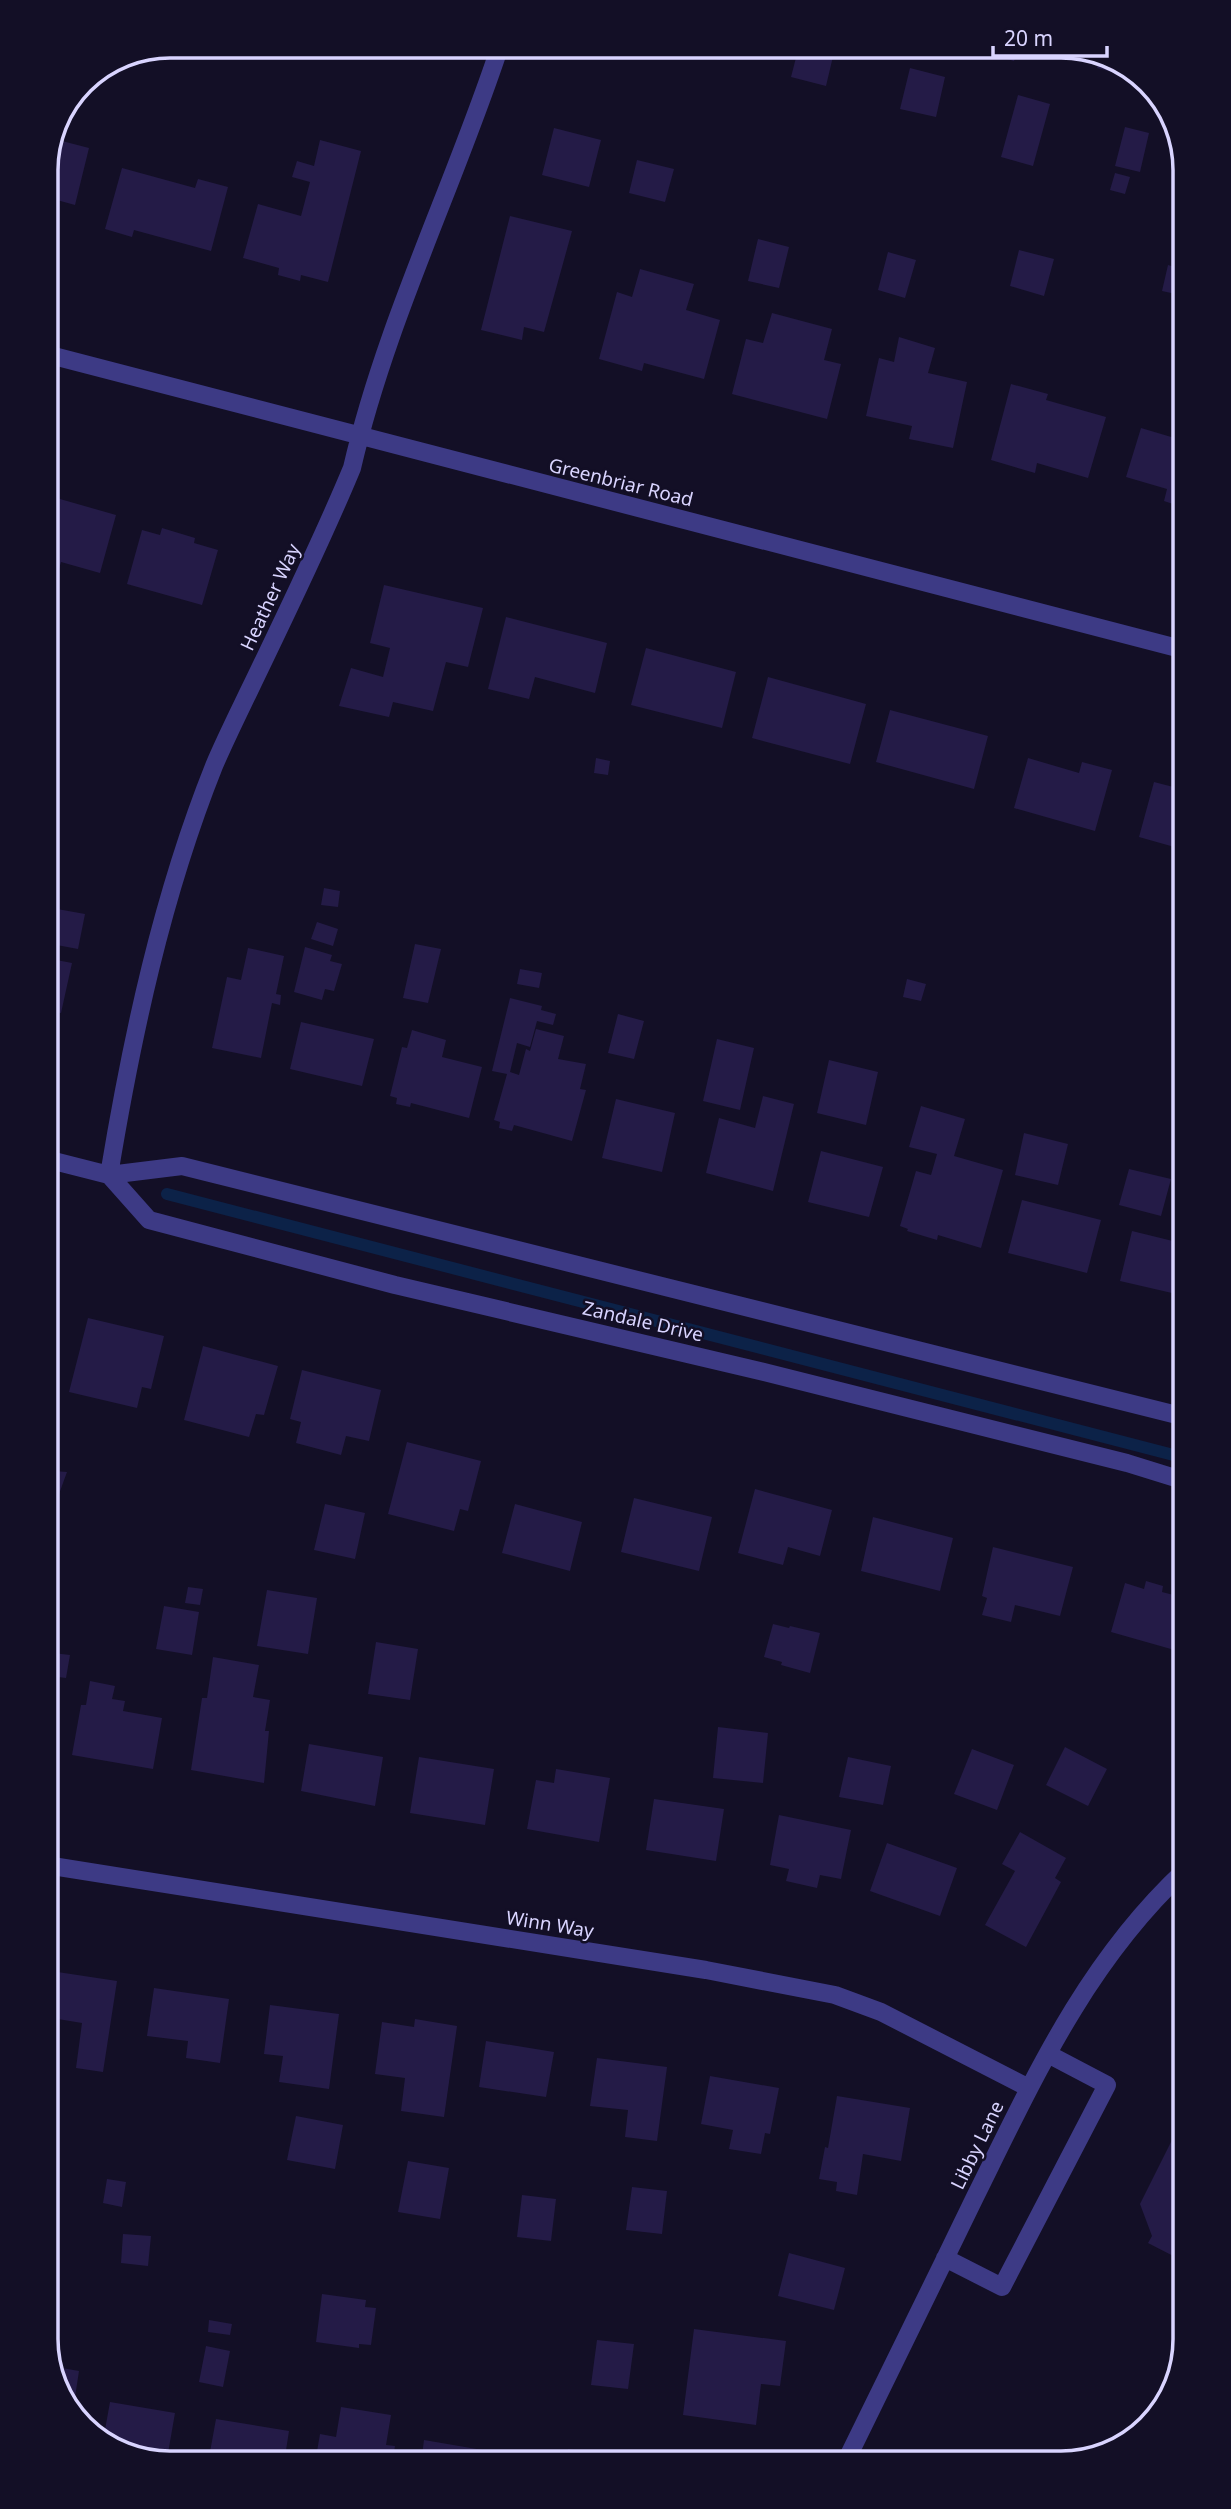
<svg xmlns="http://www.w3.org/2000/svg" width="1231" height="2509" viewBox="0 0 1231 2509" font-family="'Noto Sans',sans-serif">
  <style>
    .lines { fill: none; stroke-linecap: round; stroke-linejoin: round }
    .stream { stroke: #0c2248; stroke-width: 12 }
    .building { fill: #241b47 }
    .minor { stroke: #3d3a85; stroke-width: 18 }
    .labels { text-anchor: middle; stroke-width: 5; stroke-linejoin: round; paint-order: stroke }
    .street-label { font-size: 19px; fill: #d9d4ff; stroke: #130f26 }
    .rim { fill: none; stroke: #d9d4ff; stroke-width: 3.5 }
  </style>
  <rect width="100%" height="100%" fill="#130f26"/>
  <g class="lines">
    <path class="stream" d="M167,1194l1018,264"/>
  </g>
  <path class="building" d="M683,46h39l-2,14 -39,-7z
    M799,46l36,2 -9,38 -35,-9z
    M972,46h47l-5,15 -43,-13z
    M1100,57l30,11 -1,8 -32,-8z
    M910,68l35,9 -9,40 -36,-8z
    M1018,95l32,9 -17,62 -32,-9z
    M64,122l3,1 -5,18 27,7 -14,57 -29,-8v-35z
    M1125,127l24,6 -9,39 -25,-6z
    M554,128l47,12 -12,47 -47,-12z
    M320,140l41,11 -33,131 -27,-7 -1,6 -22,-6 1,-7 -36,-10 15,-54 43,12 9,-34 -18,-5 5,-16 17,5z
    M637,160l37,9 -9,33 -36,-9z
    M122,168l73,20 3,-9 30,8 -17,64 -77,-21 -2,7 -27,-8z
    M1115,173l15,4 -5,17 -15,-4z
    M510,216l62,15 -28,101 -20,-5 -2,13 -41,-10z
    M758,239l31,8 -10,41 -31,-7z
    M1019,250l35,9 -10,37 -34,-10z
    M888,252l28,8 -11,38 -27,-8z
    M1168,265l17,5v26l-23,-5z
    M640,269l54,15 -8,26 34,10 -16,59 -60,-16 -2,8 -43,-12 18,-67 15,5z
    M772,313l60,16 -8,31 17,4 -14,55 -95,-25 14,-55 17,4z
    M899,337l36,11 -7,25 39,9 -14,66 -44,-9 3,-13 -46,-10 13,-58 15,4z
    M1011,384l37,10 -2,6 60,17 -18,61 -51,-15 -2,10 -44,-13z
    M1141,428l37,11 2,-7 5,1v110l-10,-4 10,-31 -21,-7 3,-12 -41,-12z
    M46,495l70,20 -16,58 -39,-11 -7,24 -8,-3z
    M162,528l33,10 -1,5 24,7 -16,55 -75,-21 15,-54 18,5z
    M384,585l99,23 -15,59 -22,-5 -13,49 -40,-9 -4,15 -50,-11 12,-38 32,9 7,-29 -20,-5z
    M506,617l101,26 -12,50 -60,-16 -6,22 -41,-10z
    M646,648l90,24 -14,56 -91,-23z
    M768,677l98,27 -16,60 -98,-26z
    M890,710l98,26 -14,53 -98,-27z
    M596,758l14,3 -2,14 -14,-2z
    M1028,758l51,15 3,-11 30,8 -17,61 -81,-23z
    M1154,782l31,8v60l-46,-13z
    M324,888l16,3 -2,16 -17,-2z
    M46,907l39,7 -7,35 -32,-6z
    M317,922l21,7 -5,17 -22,-7z
    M415,944l26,5 -13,54 -25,-5z
    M305,947l27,8 -2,6 12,3 -8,27 -9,-2 -3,11 -28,-8z
    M248,948l36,8 -8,38 5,1 -1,10 -8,-2 -11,55 -49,-10 15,-71 14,3z
    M46,958l26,5 -11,50 -15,-3z
    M520,969l22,4 -3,15 -22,-4z
    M907,979l19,5 -5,17 -18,-4z
    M510,998l32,8 -1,4 15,4 -3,11 -16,-4 -7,26 -13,-4 -7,29 9,3 7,-26 4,2 6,-22 28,7 -6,23 28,5 -6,25 6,1 -14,51 -58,-16 -2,6 -13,-3 1,-6 -6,-2 13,-46 -15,-3z
    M618,1014l26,7 -10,38 -26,-6z
    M301,1022l73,17 -12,47 -72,-17z
    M412,1030l34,10 -4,17 40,10 -13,51 -58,-15 -1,4 -14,-3 1,-6 -7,-2 12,-49 5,1z
    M717,1039l37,9 -14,62 -37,-9z
    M829,1060l49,12 -12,53 -49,-12z
    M763,1096l31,8 -21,87 -67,-18 13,-55 36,10z
    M616,1099l59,14 -13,59 -60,-14z
    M921,1106l44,13 -11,37 49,14 -22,78 -43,-13 -1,5 -30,-9 1,-2 -8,-3 16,-55 15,4 6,-21 -28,-7z
    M1024,1133l44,11 -10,41 -43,-10z
    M821,1151l62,16 -14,50 -61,-15z
    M1129,1169l42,10 -10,37 -42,-11z
    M1022,1200l79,20 -14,53 -79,-20z
    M1132,1231l53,13v52l-65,-15z
    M88,1318l76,18 -13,53 -9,-2 -5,21 -68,-16z
    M203,1346l75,20 -14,49 -8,-1 -7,23 -65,-17z
    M302,1370l79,20 -12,51 -23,-5 -5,19 -45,-12 5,-21 -11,-3z
    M407,1442l74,19 -13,50 -8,-2 -6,22 -66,-17z
    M54,1471l13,1 -8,22 -13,-2z
    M755,1489l77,21 -12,46 -32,-9 -5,18 -45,-12z
    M634,1498l78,19 -13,54 -78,-19z
    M325,1504l40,9 -10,46 -41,-9z
    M515,1504l67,18 -12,49 -68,-18z
    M873,1517l80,21 -13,53 -79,-20z
    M993,1547l80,20 -13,49 -45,-11 -4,17 -29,-7 5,-17 -5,-2z
    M1146,1581l17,5 -1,6 23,6v55l-74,-21 14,-49 19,6z
    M188,1587l15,2 -3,16 -15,-2z
    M267,1590l50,8 -9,56 -51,-8z
    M164,1606l35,6 -7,43 -36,-6z
    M773,1624l16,4 1,-2 30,7 -10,40 -29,-8 1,-3 -18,-5z
    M376,1642l42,7 -8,51 -42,-6z
    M53,1653l17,2 -4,23 -15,-2z
    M213,1657l46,8 -6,32 17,3 -5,31h4l-5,52 -73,-13 11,-72h5z
    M90,1681l25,5 -3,13 13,2 -2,10 39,7 -9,51 -81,-14 9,-50h5z
    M718,1727l50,6 -5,50 -50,-5z
    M309,1744l74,13 -8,49 -74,-15z
    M1065,1747l42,22 -19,37 -42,-21z
    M972,1749l42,16 -17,45 -43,-16z
    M419,1757l75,12 -9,56 -75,-12z
    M848,1757l43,9 -8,39 -44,-8z
    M556,1769l54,9 -11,64 -72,-13 9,-49 18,3z
    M654,1799l70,10 -8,52 -70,-11z
    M779,1815l72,15 -10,49 -21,-4 -3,13 -31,-7 3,-12 -19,-4z
    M1020,1832l46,26 -11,20 6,4 -35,65 -41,-22 30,-54 -13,-7z
    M887,1843l70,25 -17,48 -70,-25z
    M51,1971l66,10 -14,91 -27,-4 6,-45 -36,-6z
    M154,1988l75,11 -9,64 -34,-5 2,-17 -41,-5z
    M270,2005l69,9 -10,75 -50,-7 4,-26 -19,-2z
    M415,2019l42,7 -13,91 -43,-6 4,-33 -30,-4 7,-52 32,5z
    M486,2041l68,11 -8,45 -67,-10z
    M597,2058l70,9 -10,74 -32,-4 3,-27 -38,-4z
    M710,2076l69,12 -9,46 -5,-1 -4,21 -32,-5 4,-19 -32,-6z
    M837,2096l73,12 -9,53 -38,-7 -6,41 -21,-4 1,-9 -18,-3 6,-32 3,1z
    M296,2116l47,9 -8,44 -48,-9z
    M1185,2133v129l-37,-19 4,-7 -12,-32 35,-70z
    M408,2161l41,7 -9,51 -42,-7z
    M107,2179l19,3 -4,25 -19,-4z
    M632,2187l35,4 -5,43 -36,-4z
    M522,2195l34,4 -5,42 -34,-4z
    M123,2234l28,2 -3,30 -27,-3z
    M789,2253l56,15 -11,42 -56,-14z
    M322,2294l44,6 -1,7 11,1 -5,37 -12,-1v4l-43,-6z
    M209,2320l23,4 -2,11 -22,-3z
    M694,2329l92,12 -6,45 -19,-2 -5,41 -73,-10z
    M597,2340l37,4 -6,45 -37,-4z
    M206,2346l24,5 -7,36 -24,-5z
    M51,2366l28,5 -6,39 -18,-23z
    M110,2402l65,11 -8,46 -36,-7 -28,-11z
    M341,2407l50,8 -5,30 9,1 -3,17h-77l5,-29 16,3z
    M216,2419l73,12 -5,32h-76z
    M424,2440l76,13 -2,10h-77z
    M568,2449l33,6 -1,8h-34z"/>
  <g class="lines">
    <path class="minor" d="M46,354l1139,296
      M46,1159l63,16 73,-9 1003,251
      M109,1175c23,-139 53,-279 105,-409 11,-26 24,-52 36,-77 35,-73 71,-146 102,-221 33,-144 102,-282 148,-422
      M109,1175l40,45 246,65 369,87 363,91 58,18
      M46,1865l660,105 129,25 46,17 148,76
      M945,2258l57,29 105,-202 -59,-31
      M845,2463c43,-88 87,-177 130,-266 59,-119 111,-235 210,-327"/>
  </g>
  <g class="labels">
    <g class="street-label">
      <text transform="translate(621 482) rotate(14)" y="7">Greenbriar Road</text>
      <text transform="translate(270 597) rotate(-65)" y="7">Heather Way</text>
      <text transform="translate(643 1321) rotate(13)" y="7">Zandale Drive</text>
      <text transform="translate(550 1924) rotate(9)" y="7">Winn Way</text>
      <text transform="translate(977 2145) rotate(-64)" y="7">Libby Lane</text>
    </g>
  </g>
  <path d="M0 0H1231V2509H0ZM170 58H1061A112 112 0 0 1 1173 170V2339A112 112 0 0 1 1061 2451H170A112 112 0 0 1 58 2339V170A112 112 0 0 1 170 58Z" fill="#130f26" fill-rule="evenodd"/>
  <path class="rim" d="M170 58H1061A112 112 0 0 1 1173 170V2339A112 112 0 0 1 1061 2451H170A112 112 0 0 1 58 2339V170A112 112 0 0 1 170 58Z"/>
  <path d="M993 46v10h114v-10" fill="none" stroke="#d9d4ff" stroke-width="3.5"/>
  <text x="1004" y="46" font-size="21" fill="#d9d4ff" stroke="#130f26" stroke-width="5" paint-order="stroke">20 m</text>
</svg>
